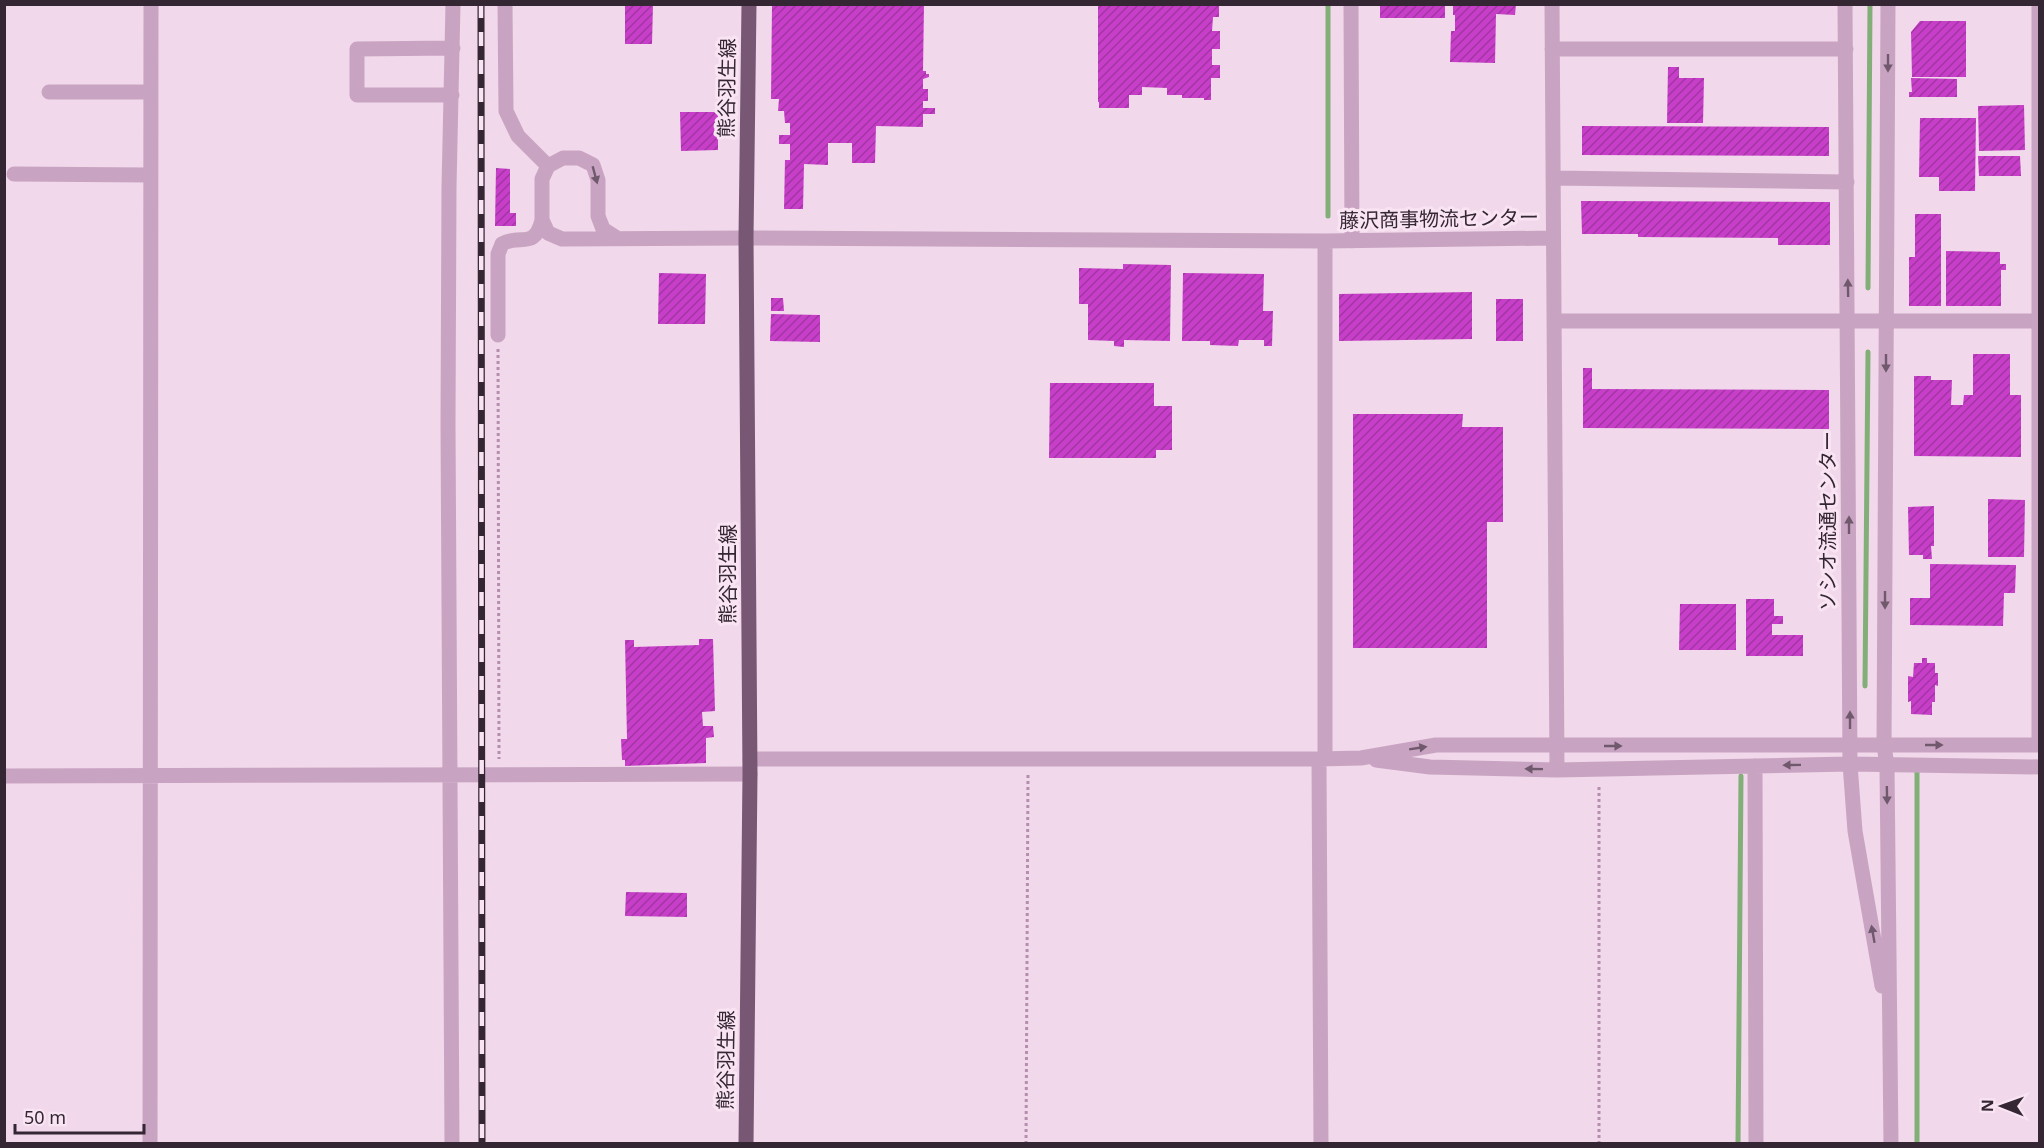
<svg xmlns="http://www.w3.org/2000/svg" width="2044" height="1148" viewBox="0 0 2044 1148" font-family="'Noto Sans','Noto Sans JP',sans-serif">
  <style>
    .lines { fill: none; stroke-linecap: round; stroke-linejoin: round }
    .stream { stroke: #82af77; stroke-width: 5 }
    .building { fill: url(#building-hatch) }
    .path { stroke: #b58eae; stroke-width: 3; stroke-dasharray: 3 3; stroke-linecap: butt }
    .minor { stroke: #c9a4c2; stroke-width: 15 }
    .major { stroke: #775774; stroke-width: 15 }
    .rail-casing { stroke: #352634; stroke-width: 7 }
    .rail { stroke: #f9e4f3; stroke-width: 4.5; stroke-dasharray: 14; stroke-linecap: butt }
    .oneway { fill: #70586d }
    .labels { text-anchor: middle; stroke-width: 6; stroke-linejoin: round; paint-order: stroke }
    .street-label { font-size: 20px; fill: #352634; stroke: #f9e4f3 }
  </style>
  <defs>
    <pattern id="building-hatch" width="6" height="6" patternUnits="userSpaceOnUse" patternTransform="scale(1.5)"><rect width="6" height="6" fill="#c73fc8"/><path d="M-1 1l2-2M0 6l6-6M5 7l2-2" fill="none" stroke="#a235a3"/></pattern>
  </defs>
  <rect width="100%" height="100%" fill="#f1d8ea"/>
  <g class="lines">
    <path class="stream" d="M1328,216v-212
      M1868,288l2,-284
      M1865,686l3,-334
      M1738,1144l3,-368
      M1917,1144v-373"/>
  </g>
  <path class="building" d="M625,4h28l-1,40h-27z
    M772,4h152l-1,67h3v3h3v3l-6,2v10h5v12h-5v7h12v6h-12v13l-47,-1 -1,37h-23v-20h-24v22l-24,-1 -1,45h-19l1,-49h5v-16h-11v-9h11v-12h-5l-1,-12h-6l1,-12h-8z
    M1098,4h121v13h-6l-1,14h8v18h-8v16h8v13h-9v22h-7v-2h-22v-3h-15v-7l-25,-1v8h-13v13h-30v-6h-1z
    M1380,4h65v14h-65z
    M1453,4h63l-1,11 -19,-1 -1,49 -45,-1 1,-31h4v-16h-2z
    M1920,21h46v56h-54l-1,-45z
    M1668,67h11v11h25l-1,45h-36z
    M1911,78l46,1v18h-48v-5h3z
    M2024,105l1,45 -46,1 -1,-45z
    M680,112h38v38l-37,1z
    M1920,118h56l-1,73h-36v-14h-20z
    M1582,126l247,1v29l-247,-1z
    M1978,156h42l1,20h-42z
    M496,168l14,1v44h6v13h-21z
    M1581,201l249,1v43h-52v-7l-140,-1v-3h-56z
    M1915,214h26v92h-32v-49h6z
    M1946,251l54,1v12h6v6h-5v36h-55z
    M1123,264l48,1 -1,76 -46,-1v7l-10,-1v-5l-26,-1v-36h-9v-36l44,1z
    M659,273l47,1 -1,50h-47z
    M1183,273l81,1 -1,37h10l-1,35h-8v-6h-25l-1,6 -28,-1v-4h-28z
    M1472,292v47l-133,2v-47z
    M771,298h12l1,13h-13z
    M1496,299h27v42h-27z
    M771,314l49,1v27l-50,-1z
    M1973,354h37v41h11v62l-107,-1v-80h17v4h21l-1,25h12l1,-10h9z
    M1583,368h9v21l237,1v39l-246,-1z
    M1050,383h104v23h18v44h-16v8h-107z
    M1353,414h110l-1,13h41v95h-16v126h-134z
    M1988,499l37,1 -1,57h-36z
    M1934,506v40h-3l1,13h-9v-4h-14l-1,-48z
    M1930,564l86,1 -1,28h-11l-1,33 -93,-1v-27h20z
    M1746,599h28v17h9v8h-11v11h31v21h-57z
    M1680,604h56v46h-57z
    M699,639h14l2,72 -13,1 1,14h10l1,11 -8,1v25l-81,3v-6h-3l-1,-21h6l-2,-99h9v7l65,-2z
    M1922,658h5v5h8v10h3v13l-3,-1v17h-3v13l-21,-1v-13l-3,1v-26l5,1 1,-14h8z
    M626,892l61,1v24l-62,-1z"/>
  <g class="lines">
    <path class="path" d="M498,349l1,410
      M1026,1144l2,-371
      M1599,1144v-359"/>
    <path class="minor" d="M505,4l1,107 12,25 30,30
      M1351,4l1,237
      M1552,4l5,766
      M1845,4l5,760 5,67 27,155
      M1888,4l-4,741 3,21 4,378
      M1552,49h294
      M49,92h101
      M452,95h-95v-46l96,-1
      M14,174l135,1
      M1553,178l294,4
      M617,238l-14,-9 -5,-13v-36l-5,-15 -14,-7h-16l-15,8 -6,13v41l6,13 14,6 184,-1 579,3 228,-3
      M1325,241v518
      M1554,321h486
      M498,335v-81l4,-10c18,-11 32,7 40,-24
      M2039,745v-741
      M750,759h569l42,-1 75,-13h604
      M1319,759l2,385
      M1376,760l54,7 127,3 293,-6 190,3
      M1755,766l1,378
      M4,776l746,-2
      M150,1144l1,-1140
      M452,1144l-4,-720 1,-237 4,-183"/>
    <path class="major" d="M746,1144l4,-370 -4,-536 3,-234"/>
    <g class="rail-casing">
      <path id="rail" d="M481,4l1,1140"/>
    </g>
    <use href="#rail" class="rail"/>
  </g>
  <defs><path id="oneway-solid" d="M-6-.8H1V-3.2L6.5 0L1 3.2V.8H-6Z" transform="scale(1.5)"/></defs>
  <g class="oneway">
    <use href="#oneway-solid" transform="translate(1888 63) rotate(90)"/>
    <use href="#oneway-solid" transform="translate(595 175) rotate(75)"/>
    <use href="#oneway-solid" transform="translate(1848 288) rotate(-91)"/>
    <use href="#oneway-solid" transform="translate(1886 363) rotate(90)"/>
    <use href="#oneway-solid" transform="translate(1849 525) rotate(-90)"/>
    <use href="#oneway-solid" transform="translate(1885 600) rotate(90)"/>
    <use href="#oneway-solid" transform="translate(1850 720) rotate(-90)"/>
    <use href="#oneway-solid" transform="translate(1934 745)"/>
    <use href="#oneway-solid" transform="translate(1613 746)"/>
    <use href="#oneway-solid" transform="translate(1418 748) rotate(-9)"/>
    <use href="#oneway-solid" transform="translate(1792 765) rotate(179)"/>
    <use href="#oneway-solid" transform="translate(1534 769) rotate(-179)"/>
    <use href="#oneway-solid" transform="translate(1887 795) rotate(89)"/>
    <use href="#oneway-solid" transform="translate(1873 934) rotate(-100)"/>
  </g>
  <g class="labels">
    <g class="street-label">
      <text transform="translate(727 88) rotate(-89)" y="7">熊谷羽生線</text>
      <text transform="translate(1439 219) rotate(-1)" y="7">藤沢商事物流センター</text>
      <text transform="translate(1828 521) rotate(-90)" y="7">ソシオ流通センター</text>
      <text transform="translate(728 574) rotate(-90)" y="7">熊谷羽生線</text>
      <text transform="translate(726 1060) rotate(-89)" y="7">熊谷羽生線</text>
    </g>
  </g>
  <rect width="2044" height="1148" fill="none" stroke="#352634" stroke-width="12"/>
  <g transform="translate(2002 1106) rotate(271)" stroke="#f9e4f3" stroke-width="4.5" paint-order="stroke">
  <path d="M0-4.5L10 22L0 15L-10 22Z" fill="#352634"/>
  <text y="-9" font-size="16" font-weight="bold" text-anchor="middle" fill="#352634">N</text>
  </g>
  <path d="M15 1124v9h129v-9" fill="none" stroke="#352634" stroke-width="3"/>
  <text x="24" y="1124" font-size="18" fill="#352634" stroke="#f9e4f3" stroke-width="4.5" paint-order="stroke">50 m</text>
</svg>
